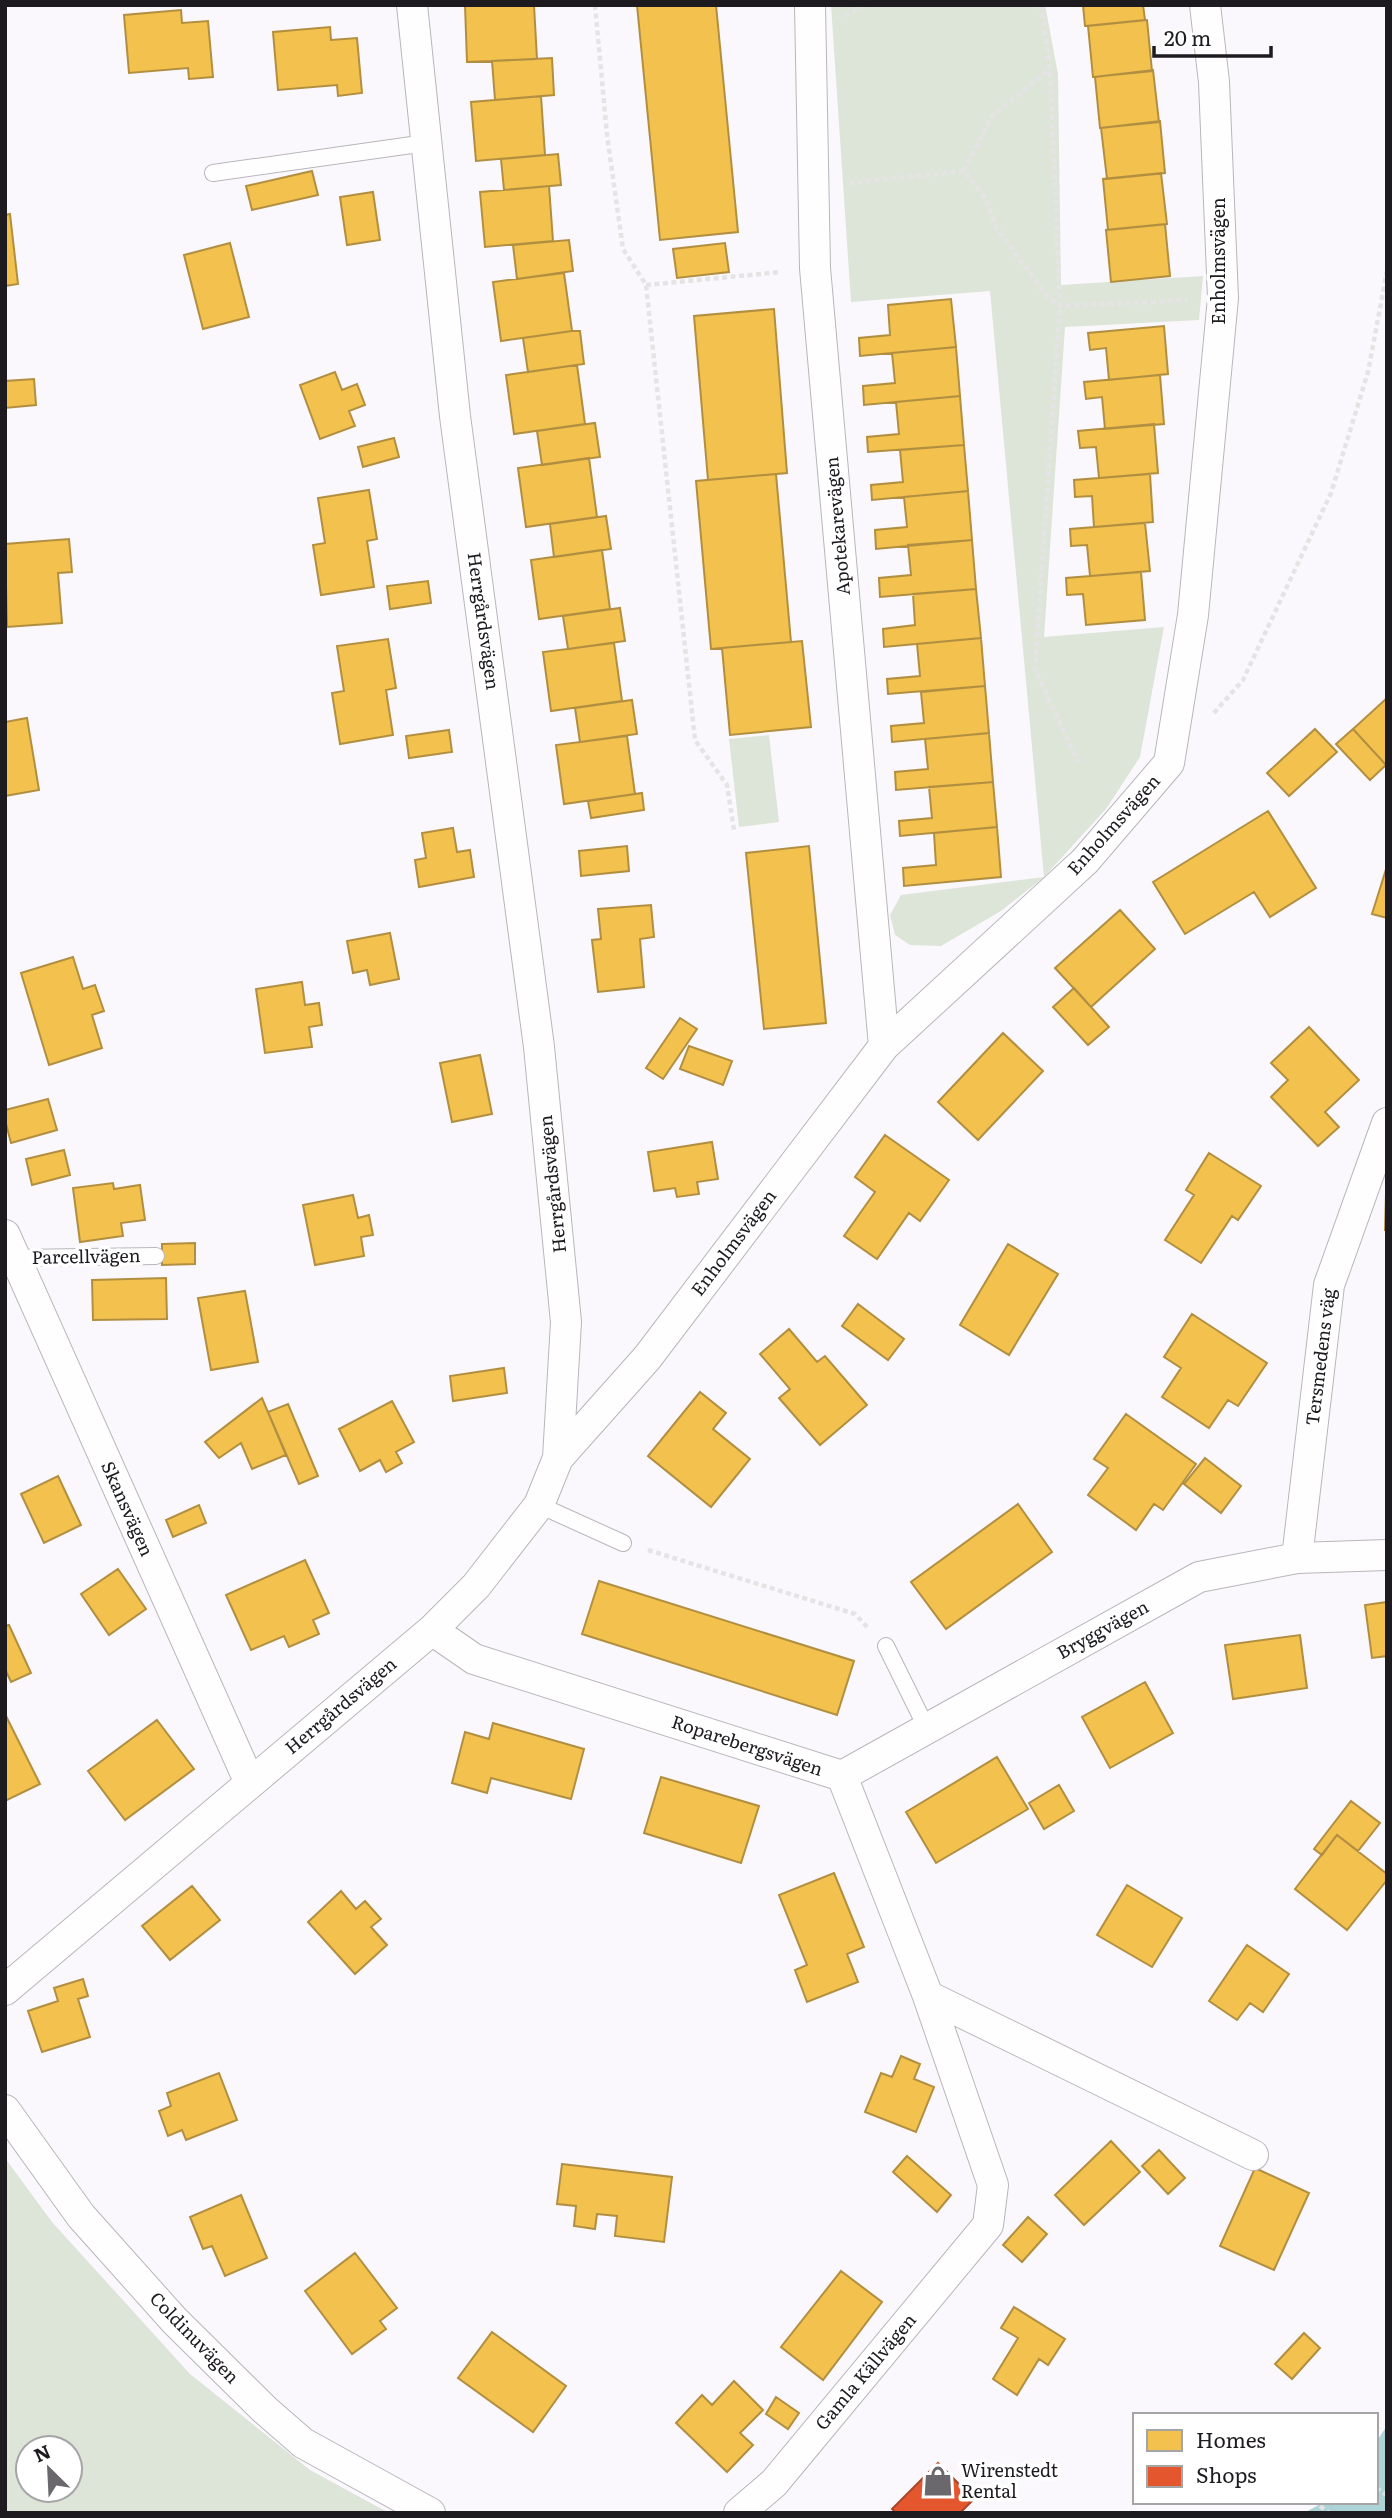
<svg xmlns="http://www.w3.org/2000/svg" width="1392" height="2518" viewBox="0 0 1392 2518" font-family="Literata,serif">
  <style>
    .green { fill: #dde5d9; fill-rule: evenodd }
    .water { fill: #acd3d6 }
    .homes { fill: #f2c14e; stroke: #b28f40; stroke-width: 2 }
    .shops { fill: #e4572e; stroke: #a9452a; stroke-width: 2 }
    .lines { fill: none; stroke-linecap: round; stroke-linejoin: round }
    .lane-casing { stroke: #b9b6bb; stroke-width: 18 }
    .street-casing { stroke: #b9b6bb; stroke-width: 32 }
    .path { stroke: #e5e4e5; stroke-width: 4.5; stroke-dasharray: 5 3.5; stroke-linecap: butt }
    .lane { stroke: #fefeff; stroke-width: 16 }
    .street { stroke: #fefeff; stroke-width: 30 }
    .labels { text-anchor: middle; stroke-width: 7; stroke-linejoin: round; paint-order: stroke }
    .street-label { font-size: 18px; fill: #1e1b20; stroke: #fff }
    .poi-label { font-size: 18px; fill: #1e1b20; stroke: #fff; text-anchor: start }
  </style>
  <rect width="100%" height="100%" fill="#faf8fc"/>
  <path class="green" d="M831,5h214l13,69 3,211 142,-9 -4,44 -134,7 -21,310 120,-10 -24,130 -34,52 -62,68 -43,34 -60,35 -31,-1 -15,-10 -5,-20 11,-20 143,-18 -54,-586 -139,11z
    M769,735l10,87 -40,5 -10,-88z
    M5,2158l47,64 138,152 120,96 79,43h-384zM28,2448h42v42h-42z"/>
  <path class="water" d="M1387,2426v87h-83l20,-11h52v-60z"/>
  <path class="homes" d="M465,5h69l3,54 -70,3z
    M637,5h79l22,227 -78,8z
    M1083,5h60l2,15 -60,6z
    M181,10l1,13 26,-2 5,56 -24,2 -1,-11 -59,5 -5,-58z
    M1147,20l5,51 -59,6 -5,-51z
    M330,27l1,13 26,-2 5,55 -24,3 -1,-11 -59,5 -5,-58z
    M552,58l2,37 -59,5 -3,-39z
    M1153,70l6,52 -59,6 -5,-51z
    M541,96l4,59 -69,6 -5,-59z
    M1160,121l5,52 -58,6 -6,-51z
    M558,154l3,31 -57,5 -3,-31z
    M312,171l6,24 -66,15 -6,-24z
    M1161,173l6,51 -59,6 -5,-51z
    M549,186l4,55 -68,6 -5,-55z
    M373,192l7,48 -33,5 -7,-48z
    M10,214l8,70 -13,2v-71z
    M1165,224l5,52 -59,6 -5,-52z
    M569,240l4,31 -56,8 -4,-34z
    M230,243l19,74 -46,12 -19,-74z
    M725,243l4,29 -52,6 -4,-29z
    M564,273l8,58 -71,10 -8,-59z
    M951,299l5,48 -96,9 -1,-18 31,-3 -2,-30z
    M774,309l13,164 -79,7 -14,-164z
    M1164,326l4,48 -59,6 -3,-32 -16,2 -2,-17z
    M572,331h8l4,33 -56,8 -5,-34z
    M956,347l4,49 -96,9 -1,-19 32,-3 -3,-30z
    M577,365l8,59 -71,10 -8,-59z
    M335,372l7,18 15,-6 8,21 -16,6 6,15 -35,13 -20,-54z
    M1160,375l4,49 -59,5 -3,-32 -16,2 -2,-17z
    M34,379l2,26 -31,3v-27z
    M960,396l4,49 -96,7 -1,-15 32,-3 -3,-32z
    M595,423l5,34 -58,8 -5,-34z
    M1154,424l4,49 -59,5 -3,-31 -16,1 -2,-17z
    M394,438l5,19 -36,10 -5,-20z
    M964,445l4,46 -96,9 -1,-15 32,-3 -3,-32z
    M589,458l8,59 -71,10 -8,-59z
    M776,474l15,168 -80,7 -15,-168z
    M1150,474l3,48 -59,5 -2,-31 -17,1 -1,-17z
    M369,490l8,49 -10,2 7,46 -53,8 -8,-50 12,-2 -7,-45z
    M968,491l4,49 -96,9 -1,-19 32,-3 -3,-30z
    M606,516l5,33 -57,8 -4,-33z
    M1145,523l5,48 -60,5 -3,-31 -16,1 -1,-17z
    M69,539l3,33 -14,1 4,50 -55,4 -2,-83z
    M972,540l4,49 -96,8 -1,-19 32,-3 -3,-30z
    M602,550l8,59 -71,10 -8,-59z
    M1141,572l4,48 -59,5 -3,-31 -16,1 -1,-17z
    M428,581l3,22 -41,6 -3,-23z
    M976,589l5,49 -97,9 -1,-18 32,-4 -2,-31z
    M620,608l5,33 -57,8 -5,-33z
    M981,638l4,48 -97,8 -1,-15 33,-3 -3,-32z
    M388,639l8,49 -10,2 7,45 -53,9 -8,-51 12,-2 -7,-45z
    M802,641l9,86 -81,8 -8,-87z
    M614,643l8,58 -71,10 -8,-59z
    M985,686l4,47 -97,9 -1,-16 33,-3 -3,-31z
    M1387,698v68l-34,-37z
    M632,700l5,34 -57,8 -5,-34z
    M27,718l12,72 -34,6v-74z
    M1315,729l22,23 -48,44 -22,-23z
    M1353,729l33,36 -16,15 -34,-36z
    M449,730l3,22 -43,6 -3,-22z
    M989,733l4,49 -97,8 -1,-18 33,-3 -3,-30z
    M627,736l8,58 -71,10 -8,-59z
    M993,782l4,45 -97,9 -1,-15 33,-3 -3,-31z
    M642,793l2,17 -53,8 -3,-17z
    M1268,811l48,77 -46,29 -16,-25 -69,42 -32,-52z
    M997,827l4,50 -97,9 -1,-18 33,-3 -2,-32z
    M453,828l4,24 13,-2 4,27 -55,10 -4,-27 11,-2 -4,-25z
    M627,846l2,25 -48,5 -2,-25z
    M809,846l17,177 -62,6 -18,-176z
    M1387,866v52l-15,-4z
    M651,905l3,32 -14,2 4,48 -46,5 -6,-52 9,-1 -3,-30z
    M1120,910l35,39 -64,58 -36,-39z
    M390,933l9,46 -29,6 -3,-15 -14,3 -6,-32z
    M73,957l10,32 12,-4 9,26 -12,4 10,33 -53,17 -28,-92z
    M302,982l3,23 14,-2 3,22 -13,2 3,20 -47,6 -9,-64z
    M1074,988l35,39 -21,18 -35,-38z
    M680,1018l17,11 -34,50 -17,-11z
    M1309,1027l50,53 -34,32 14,15 -21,19 -47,-49 17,-17 -17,-17z
    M1003,1033l40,38 -65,69 -40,-38z
    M689,1046l43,15 -9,24 -43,-16z
    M480,1055l12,59 -40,8 -12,-59z
    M48,1099l9,31 -46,13 -6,-23v-10z
    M885,1135l64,45 -29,41 -11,-8 -32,46 -33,-23 31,-44 -20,-15z
    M712,1142l6,37 -21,3 2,12 -22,3 -2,-9 -21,3 -6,-39z
    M64,1150l6,25 -38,10 -6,-26z
    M1209,1153l52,33 -23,34 -6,-4 -31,47 -36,-23 29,-45 -8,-5z
    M113,1183l1,6 26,-4 5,35 -24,3 2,13 -43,6 -7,-54z
    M1386,1194h1v36h-2z
    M353,1195l5,23 11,-3 4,20 -12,2 3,19 -49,9 -12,-60z
    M195,1243v21l-33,1v-21z
    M1008,1244l50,30 -49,81 -49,-30z
    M166,1278l1,41 -74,1 -1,-40z
    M245,1291l13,71 -47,8 -13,-72z
    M858,1304l46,35 -16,21 -46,-34z
    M1192,1314l75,49 -29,43 -10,-6 -19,28 -47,-31 19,-29 -17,-11z
    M789,1329l28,33 8,-6 42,49 -47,40 -41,-47 11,-9 -30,-35z
    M504,1368l3,25 -54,8 -3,-25z
    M700,1392l26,21 -13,16 37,30 -39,48 -63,-51z
    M262,1398l24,57 -34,14 -11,-26 -22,15 -14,-16z
    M392,1401l22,41 -18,10 6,11 -16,9 -6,-12 -20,11 -21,-42z
    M288,1404l30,72 -19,8 -31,-72z
    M1126,1414l70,50 -33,46 -9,-6 -18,26 -48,-35 20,-27 -14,-9z
    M1205,1458l36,28 -20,27 -37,-29z
    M58,1476l23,49 -37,18 -23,-49z
    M1018,1504l34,48 -106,77 -35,-47z
    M199,1505l7,18 -33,14 -7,-17z
    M305,1560l24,53 -16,7 6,14 -30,13 -5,-11 -33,14 -25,-55z
    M118,1569l28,40 -37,26 -28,-41z
    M599,1581l255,80 -17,54 -255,-81z
    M1387,1602v54l-15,2 -7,-53z
    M9,1625l22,48 -20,9 -6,-13v-43z
    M1300,1635l7,53 -74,11 -8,-54z
    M1145,1682l28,51 -63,35 -28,-51z
    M5,1714l35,70 -35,17z
    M157,1720l37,49 -69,51 -37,-49z
    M493,1723l91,26 -13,50 -80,-21 -4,15 -35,-10 13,-51 24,7z
    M997,1757l31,52 -92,54 -30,-51z
    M661,1777l98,29 -18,57 -97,-30z
    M1059,1785l15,26 -30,18 -15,-26z
    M1351,1801l29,22 -22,28 -21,-16 -15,20 -8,-6z
    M1337,1835l50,39v6l-40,50 -52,-41z
    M834,1873l30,74 -17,7 11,28 -51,20 -12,-32 12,-5 -28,-70z
    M1127,1885l55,33 -30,49 -55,-32z
    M192,1886l28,34 -50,40 -28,-34z
    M341,1891l15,18 9,-8 16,18 -10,8 16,18 -32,29 -47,-52z
    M1247,1945l42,29 -26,38 -13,-9 -13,17 -28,-19z
    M83,1979l5,17 -10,3 12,38 -48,15 -14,-41 30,-10 -4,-13z
    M901,2056l19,8 -6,15 20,8 -18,45 -51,-20 16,-39 11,4z
    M219,2073l18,47 -51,20 -4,-10 -14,6 -9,-25 12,-5 -4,-13z
    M1111,2141l29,31 -56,53 -29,-30z
    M1159,2150l26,28 -17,16 -26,-28z
    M907,2156l44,39 -14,17 -44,-40z
    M562,2164l110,13 -8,65 -49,-6 2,-20 -20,-2 -2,15 -21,-3 2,-20 -19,-2z
    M1255,2168l54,25 -35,77 -54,-24z
    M241,2195l26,63 -42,18 -13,-30 -9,3 -13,-32z
    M1028,2217l19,17 -25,28 -19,-17z
    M355,2253l42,55 -17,13 6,8 -34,25 -47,-63z
    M841,2271l41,31 -59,78 -42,-33z
    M1014,2307l51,32 -17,26 -9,-6 -22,36 -24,-16 25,-41 -17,-10z
    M492,2332l74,54 -33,46 -75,-54z
    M1304,2333l16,15 -28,31 -17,-15z
    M734,2381l29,29 -23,23 13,12 -26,27 -51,-49 26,-28 10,10z
    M776,2397l23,16 -11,16 -22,-15z"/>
  <path class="shops" d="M938,2463l36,36 -14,14h-64l-4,-4z"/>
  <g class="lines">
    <g class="lane-casing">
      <path id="lane" d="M213,173l213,-30
        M15,1258l141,-2
        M539,1505l84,38
        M886,1646l41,83"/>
    </g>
    <g class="street-casing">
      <path id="street" d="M810,5l5,263 69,778
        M5,1235l245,548
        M558,1458l89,-100 237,-312 201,-185 84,-98 24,-148 30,-317 -9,-216 -9,-77
        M1297,1558l32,-273 58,-162
        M432,1630l42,29 368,117 86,220 65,189 -5,40 -214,258 -35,30
        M842,1776l357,-199 98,-19 90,-3
        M5,1990l427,-360 44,-44 63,-81 19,-47 8,-136 -27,-275 -84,-631 -43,-411
        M928,1996l325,159
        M5,2110l76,106 93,104 90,89 39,34 127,70"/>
    </g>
    <path class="path" d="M595,5l12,130 16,114 23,36 49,455 32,45 7,45
      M1041,5l9,64 10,237 -25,363 43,93
      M845,16l19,-11
      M964,171l28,-55 58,-47
      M849,183l115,-12 20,25 13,33 51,68 12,9 128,-6
      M646,285l135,-13
      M1214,713l29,-33 88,-187 37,-121 19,-101
      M648,1550l207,64 13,14
      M1376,2488l11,7
      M1320,2506l9,7"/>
    <use href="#lane" class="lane"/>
    <use href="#street" class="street"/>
  </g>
  <defs>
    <g id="shop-bare" transform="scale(2.415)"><path d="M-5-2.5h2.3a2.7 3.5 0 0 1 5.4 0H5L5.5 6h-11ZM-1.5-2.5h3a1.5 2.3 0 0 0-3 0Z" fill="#6b686d" stroke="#fff" stroke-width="2.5" paint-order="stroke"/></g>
  </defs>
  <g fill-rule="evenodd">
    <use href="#shop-bare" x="938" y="2481"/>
  </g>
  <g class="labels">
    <g class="street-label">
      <text transform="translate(1219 261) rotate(-90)" y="6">Enholmsvägen</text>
      <text transform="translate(838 526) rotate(-95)" y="6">Apotekarevägen</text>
      <text transform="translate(483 621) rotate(82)" y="6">Herrgårdsvägen</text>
      <text transform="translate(1114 825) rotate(-48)" y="6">Enholmsvägen</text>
      <text transform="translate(553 1184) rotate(-96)" y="6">Herrgårdsvägen</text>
      <text transform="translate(734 1243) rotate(-53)" y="6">Enholmsvägen</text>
      <text transform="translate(86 1257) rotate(-1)" y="6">Parcellvägen</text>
      <text transform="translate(1321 1357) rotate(-83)" y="6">Tersmedens väg</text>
      <text transform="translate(127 1509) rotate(66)" y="6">Skansvägen</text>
      <text transform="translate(1103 1630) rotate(-29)" y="6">Bryggvägen</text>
      <text transform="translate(341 1706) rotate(-40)" y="6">Herrgårdsvägen</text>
      <text transform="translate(747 1746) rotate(18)" y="6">Roparebergsvägen</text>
      <text transform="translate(194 2338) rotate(46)" y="6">Coldinuvägen</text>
      <text transform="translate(866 2372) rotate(-50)" y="6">Gamla Källvägen</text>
    </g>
    <g class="poi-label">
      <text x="961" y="2477">Wirenstedt<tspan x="961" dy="21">Rental</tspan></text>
    </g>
  </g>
  <rect width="1392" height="2518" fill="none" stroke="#1e1b20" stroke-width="14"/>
  <rect x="1133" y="2413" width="245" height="91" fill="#ffffff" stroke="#a5a4a6" stroke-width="2"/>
  <rect x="1147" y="2430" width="35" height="21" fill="#f2c14e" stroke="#a5a4a6" stroke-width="2"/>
  <text x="1196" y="2448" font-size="21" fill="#1e1b20">Homes</text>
  <rect x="1147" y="2466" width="35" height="21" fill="#e4572e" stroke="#a5a4a6" stroke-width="2"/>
  <text x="1196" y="2483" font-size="21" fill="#1e1b20">Shops</text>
  <g transform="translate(49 2469) rotate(336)"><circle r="33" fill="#ffffff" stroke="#a5a4a6" stroke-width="2"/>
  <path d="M0-5L12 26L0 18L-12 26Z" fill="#6b686d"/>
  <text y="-10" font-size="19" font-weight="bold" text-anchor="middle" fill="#1e1b20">N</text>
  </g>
  <path d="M1154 46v10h117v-10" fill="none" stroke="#1e1b20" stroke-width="3.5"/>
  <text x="1164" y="46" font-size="21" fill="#1e1b20" stroke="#ffffff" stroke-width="5" paint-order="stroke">20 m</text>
</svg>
